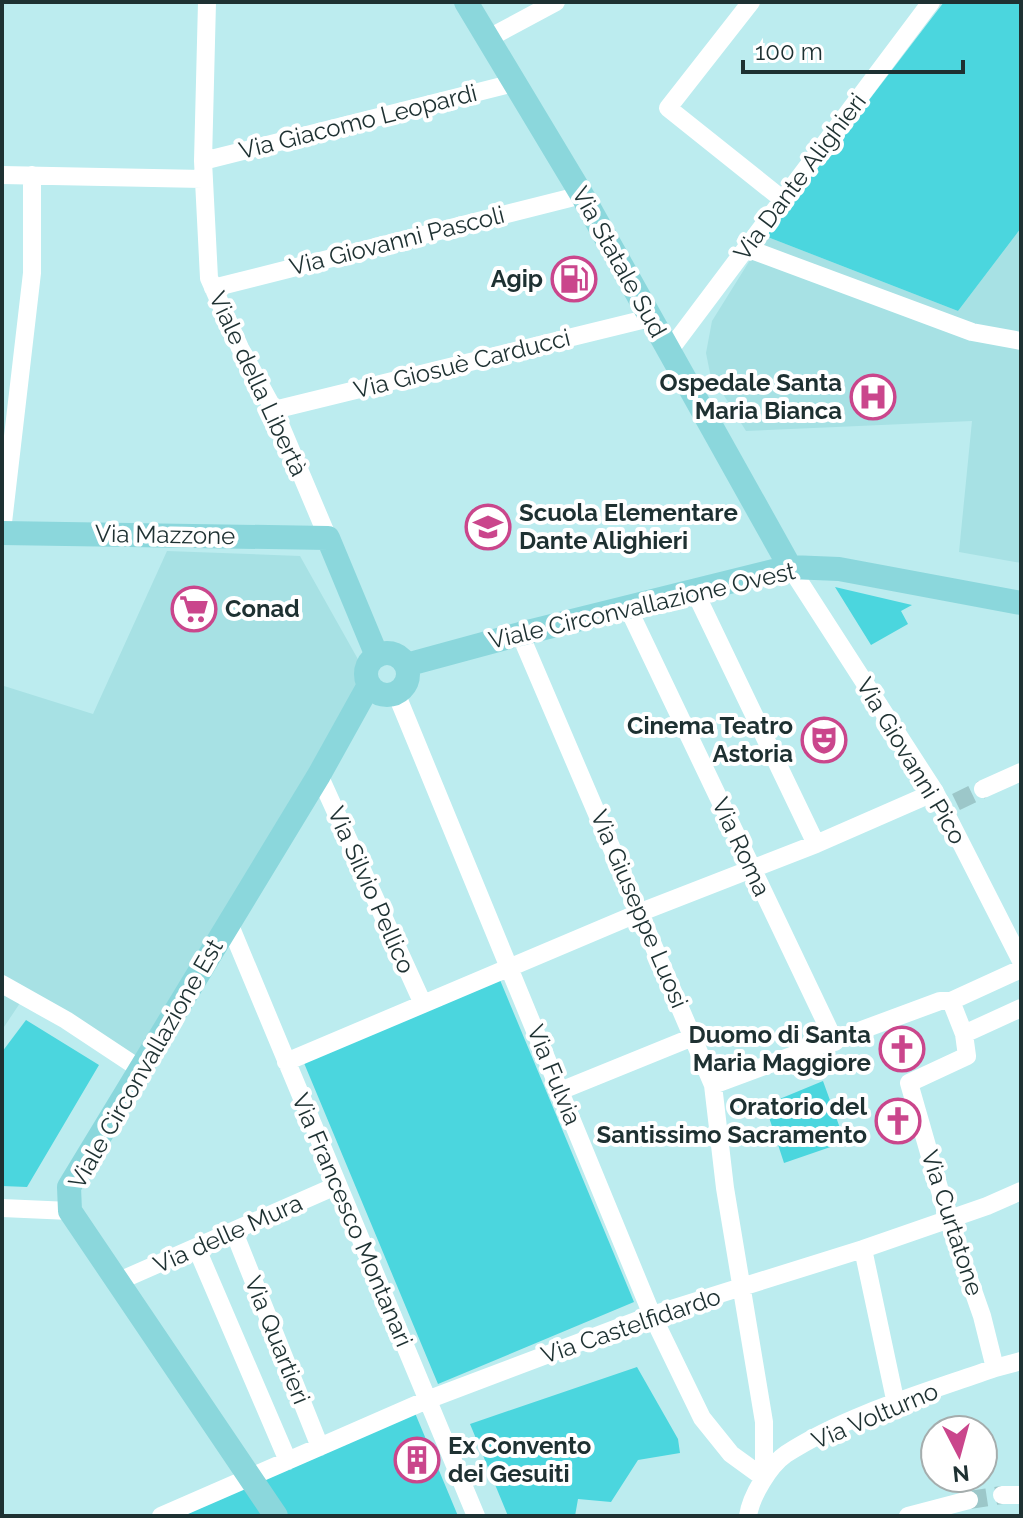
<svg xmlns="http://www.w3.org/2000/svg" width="1023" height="1518" viewBox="0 0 1023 1518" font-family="Raleway,sans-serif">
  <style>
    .built { fill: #a7e1e4 }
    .green { fill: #4bd6de }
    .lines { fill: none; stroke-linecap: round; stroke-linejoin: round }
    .minor-tunnel { stroke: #9cc7c9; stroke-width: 18; stroke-dasharray: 18 9; stroke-linecap: butt }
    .minor { stroke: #fff; stroke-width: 18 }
    .major { stroke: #8bd7dc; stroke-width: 24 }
    .labels { text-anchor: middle; stroke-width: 8; stroke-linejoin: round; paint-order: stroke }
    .street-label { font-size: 24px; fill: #1e3132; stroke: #fff }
    .poi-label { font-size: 24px; font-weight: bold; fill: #1e3132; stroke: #fff; text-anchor: end }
  </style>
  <rect width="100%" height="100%" fill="#bcecef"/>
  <path class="built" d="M1021,228v335l-62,-11 13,-131 -226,10 -36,-58 -4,-20 6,-32 53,-85 193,75z
    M167,551l133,5 73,130 -231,378 -118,-67 -22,33v-339l2,-5 89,28z"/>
  <path class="green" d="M944,2h77v226l-63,83 -193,-75z
    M835,587l77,18 -11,6 7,13 -37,21z
    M500,980l134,322 -196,82 -134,-321z
    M26,1020l73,45 -72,122 -25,-1v-134z
    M823,1081l22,61 -61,21 -19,-58z
    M637,1367l41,72 2,14 -42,7 -27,42 -33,-3 -3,17h-67l-38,-92z
    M415,1413l43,103h-182l-24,-39z
    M250,1483l21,33h-94z"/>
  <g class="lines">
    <path class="minor-tunnel" d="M956,802l27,-13
      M969,1500l33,-5"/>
    <path class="minor" d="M207,2l-4,159 6,117 31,70 34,62 54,128
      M751,2l-83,106 114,91
      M487,39l69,-37
      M203,161l311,-78
      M2,175l201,4
      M746,248l226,84 49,9
      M213,288l369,-93
      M669,351l262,-349
      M274,410l376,-92
      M2,531l30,-258v-98
      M790,567l145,225 86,169
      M695,592l121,252
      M628,608l207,434
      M520,634l193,451 12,103 39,234v56
      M396,693l256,622 50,103 29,36 33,24
      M319,775l104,229
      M983,789l38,-17
      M229,923l247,593
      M1021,969l-70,32 13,33 57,-26
      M2,984l64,36 74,49
      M964,1034l3,22 -58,27 39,136 34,97 13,52
      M286,1062l355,-150 175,-68 119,-52
      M713,1085l227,-84h11
      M560,1091l133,-54
      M2,1208l68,3
      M234,1232l86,215
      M197,1249l91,212
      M863,1249l33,155
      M119,1281l219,-96
      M1002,1495h19
      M161,1516l266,-116 225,-85 211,-66 124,-43 34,-15
      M748,1516c3,-20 21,-50 38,-62 60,-39 141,-62 209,-86l26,-7
      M908,1516l61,-16"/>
    <path class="major" d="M466,2l116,193 208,372
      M2,533l326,5 49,118
      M366 674a21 21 0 1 1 42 0a21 21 0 1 1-42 0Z
      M406,665l114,-31 270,-67 49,2 182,34
      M276,1516l-206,-305 -1,-24 250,-412 50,-90"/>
  </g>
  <defs>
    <g id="fuel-ring" transform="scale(2.3)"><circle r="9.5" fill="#fff" stroke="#ca468c" stroke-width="1.5"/><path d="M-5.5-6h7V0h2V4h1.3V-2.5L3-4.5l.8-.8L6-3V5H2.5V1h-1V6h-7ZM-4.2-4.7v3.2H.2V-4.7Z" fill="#ca468c"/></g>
    <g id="hospital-ring" transform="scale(2.3)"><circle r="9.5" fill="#fff" stroke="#ca468c" stroke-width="1.5"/><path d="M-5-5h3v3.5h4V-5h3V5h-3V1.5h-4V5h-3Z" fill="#ca468c"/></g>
    <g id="school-ring" transform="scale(2.3)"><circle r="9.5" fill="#fff" stroke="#ca468c" stroke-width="1.5"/><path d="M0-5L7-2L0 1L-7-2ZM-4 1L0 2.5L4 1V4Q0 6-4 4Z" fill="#ca468c"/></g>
    <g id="supermarket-ring" transform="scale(2.3)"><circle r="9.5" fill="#fff" stroke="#ca468c" stroke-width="1.5"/><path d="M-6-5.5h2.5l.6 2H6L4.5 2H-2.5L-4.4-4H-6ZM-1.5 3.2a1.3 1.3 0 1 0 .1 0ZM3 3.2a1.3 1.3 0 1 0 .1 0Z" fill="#ca468c"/></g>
    <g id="theatre-ring" transform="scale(2.3)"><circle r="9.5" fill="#fff" stroke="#ca468c" stroke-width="1.5"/><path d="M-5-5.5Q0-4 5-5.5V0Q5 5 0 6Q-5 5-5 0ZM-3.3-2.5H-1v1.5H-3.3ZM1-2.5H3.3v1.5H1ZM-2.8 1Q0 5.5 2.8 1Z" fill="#ca468c"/></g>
    <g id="church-ring" transform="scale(2.3)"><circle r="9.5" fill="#fff" stroke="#ca468c" stroke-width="1.5"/><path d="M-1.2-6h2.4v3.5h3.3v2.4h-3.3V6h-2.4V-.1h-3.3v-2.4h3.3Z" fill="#ca468c"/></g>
    <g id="building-ring" transform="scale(2.3)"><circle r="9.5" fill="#fff" stroke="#ca468c" stroke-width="1.5"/><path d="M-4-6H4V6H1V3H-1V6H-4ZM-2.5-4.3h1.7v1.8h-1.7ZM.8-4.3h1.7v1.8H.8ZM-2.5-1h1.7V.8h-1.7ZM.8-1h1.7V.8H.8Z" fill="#ca468c"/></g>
  </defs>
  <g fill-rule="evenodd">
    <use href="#fuel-ring" x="574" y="279"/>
    <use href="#hospital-ring" x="873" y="397"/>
    <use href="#school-ring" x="488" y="527"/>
    <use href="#supermarket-ring" x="194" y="609"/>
    <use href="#theatre-ring" x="824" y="740"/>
    <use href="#church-ring" x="902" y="1049"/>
    <use href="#church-ring" x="898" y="1121"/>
    <use href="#building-ring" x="417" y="1460"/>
  </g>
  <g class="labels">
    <g class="street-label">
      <text transform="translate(358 122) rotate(-14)" y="8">Via Giacomo Leopardi</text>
      <text transform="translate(800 177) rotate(-53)" y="8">Via Dante Alighieri</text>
      <text transform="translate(397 241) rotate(-14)" y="8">Via Giovanni Pascoli</text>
      <text transform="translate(619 262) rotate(61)" y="8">Via Statale Sud</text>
      <text transform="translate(462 364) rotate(-14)" y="8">Via Giosuè Carducci</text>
      <text transform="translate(258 384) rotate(65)" y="8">Viale della Libertà</text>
      <text transform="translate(165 535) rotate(1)" y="8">Via Mazzone</text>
      <text transform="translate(642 606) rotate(-13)" y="8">Viale Circonvallazione Ovest</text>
      <text transform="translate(911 761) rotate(59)" y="8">Via Giovanni Pico</text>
      <text transform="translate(741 847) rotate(65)" y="8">Via Roma</text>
      <text transform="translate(371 890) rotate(66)" y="8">Via Silvio Pellico</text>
      <text transform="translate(639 909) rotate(67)" y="8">Via Giuseppe Luosi</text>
      <text transform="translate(146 1064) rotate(-60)" y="8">Viale Circonvallazione Est</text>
      <text transform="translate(554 1075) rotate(68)" y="8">Via Fulvia</text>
      <text transform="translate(352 1220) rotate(67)" y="8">Via Francesco Montanari</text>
      <text transform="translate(952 1223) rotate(72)" y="8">Via Curtatone</text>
      <text transform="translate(228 1234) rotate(-24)" y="8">Via delle Mura</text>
      <text transform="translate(631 1326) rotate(-19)" y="8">Via Castelfidardo</text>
      <text transform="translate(277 1340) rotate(68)" y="8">Via Quartieri</text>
      <text transform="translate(875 1416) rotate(-23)" y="8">Via Volturno</text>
    </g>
    <g class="poi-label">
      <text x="543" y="287">Agip</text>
      <text x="842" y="391">Ospedale Santa<tspan x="842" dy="28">Maria Bianca</tspan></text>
      <text x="519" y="521" text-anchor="start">Scuola Elementare<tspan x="519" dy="28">Dante Alighieri</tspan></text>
      <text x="225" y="617" text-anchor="start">Conad</text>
      <text x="793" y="734">Cinema Teatro<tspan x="793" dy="28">Astoria</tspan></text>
      <text x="871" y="1043">Duomo di Santa<tspan x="871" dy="28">Maria Maggiore</tspan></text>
      <text x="867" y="1115">Oratorio del<tspan x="867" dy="28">Santissimo Sacramento</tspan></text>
      <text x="448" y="1454" text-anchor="start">Ex Convento<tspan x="448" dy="28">dei Gesuiti</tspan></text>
    </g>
  </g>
  <rect width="1023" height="1518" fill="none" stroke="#1e3132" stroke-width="8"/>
  <g transform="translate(959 1454) rotate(174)"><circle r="38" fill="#ffffff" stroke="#a5adad" stroke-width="2"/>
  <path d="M0-6L14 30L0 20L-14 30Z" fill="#ca468c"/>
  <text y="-12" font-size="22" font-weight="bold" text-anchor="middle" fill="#1e3132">N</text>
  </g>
  <path d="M743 60v12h220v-12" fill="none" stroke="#1e3132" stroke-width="4"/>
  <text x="755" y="60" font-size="24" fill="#1e3132" stroke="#ffffff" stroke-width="6" paint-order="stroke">100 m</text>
</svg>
